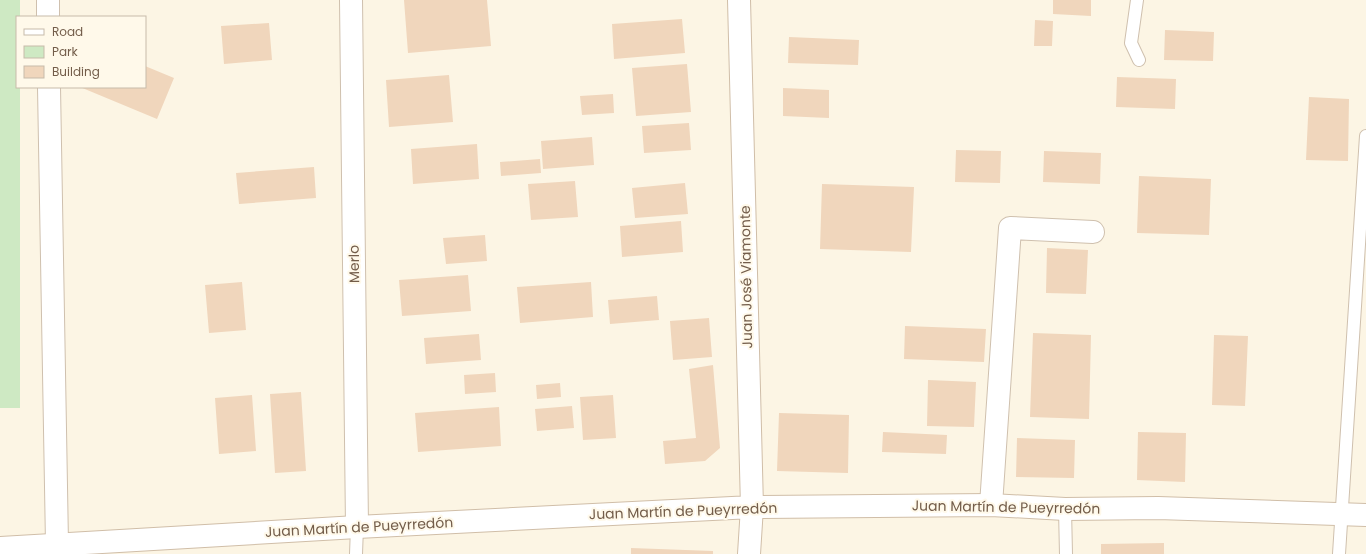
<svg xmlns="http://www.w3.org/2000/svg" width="1366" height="554" viewBox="0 0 1366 554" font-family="Poppins,sans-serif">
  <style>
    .green { fill: #cee9c3 }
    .building { fill: #f0d6bc }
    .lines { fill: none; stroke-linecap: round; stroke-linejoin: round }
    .lane-casing { stroke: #cfc0ae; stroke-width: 14 }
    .street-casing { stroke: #cfc0ae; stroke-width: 24 }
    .secondary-casing { stroke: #d0bea8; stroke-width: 24 }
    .lane { stroke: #fff; stroke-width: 12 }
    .street { stroke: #fff; stroke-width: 22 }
    .secondary { stroke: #fff; stroke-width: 22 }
    .labels { text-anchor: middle; stroke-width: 4; stroke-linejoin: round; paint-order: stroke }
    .street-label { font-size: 14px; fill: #735d4a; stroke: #fff9ea }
  </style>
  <rect width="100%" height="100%" fill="#fcf5e4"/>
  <path class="green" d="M0,0h20v17h-3v70h3v321h-20z"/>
  <path class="building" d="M404,0h83l4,46 -83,7z
    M1053,0h38v16l-38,-2z
    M682,19l3,34 -71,6 -2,-35z
    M1035,20l18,1 -1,25h-18z
    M269,23l3,37 -48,4 -3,-38z
    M1165,30l49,2 -1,29 -49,-1z
    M789,37l70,3 -1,25 -70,-2z
    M687,64l4,48 -55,4 -4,-48z
    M145,66l29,12 -17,41 -77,-32h65z
    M449,75l4,47 -64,5 -3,-47z
    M1117,77l59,2 -1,30 -59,-2z
    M783,88l46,2v28l-46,-2z
    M613,94l1,19 -32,2 -2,-19z
    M1309,97l40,2 -1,62 -42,-1z
    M689,123l2,27 -47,3 -2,-27z
    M592,137l2,28 -51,4 -2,-28z
    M477,144l2,35 -66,5 -2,-35z
    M956,150l45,1 -1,32 -45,-1z
    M1044,151l57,2 -1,31 -57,-2z
    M540,159l1,14 -40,3 -1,-14z
    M314,167l2,31 -77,6 -3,-31z
    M1139,176l72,3 -2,56 -72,-2z
    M575,181l3,36 -47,3 -3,-36z
    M685,183l3,31 -53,4 -3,-30z
    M822,184l92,3 -3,65 -91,-3z
    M681,221l2,31 -61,5 -2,-31z
    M485,235l2,26 -41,3 -3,-26z
    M1047,248l41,2 -2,44 -40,-1z
    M468,275l3,36 -69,5 -3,-36z
    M242,282l4,48 -37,3 -4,-48z
    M591,282l2,35 -73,6 -3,-36z
    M657,296l2,24 -49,4 -2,-24z
    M709,318l3,39 -39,3 -3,-39z
    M905,326l81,3 -2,33 -80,-3z
    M1033,333l58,2 -2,84 -59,-2z
    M479,334l2,26 -55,4 -2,-26z
    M1214,335l34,1 -3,70 -33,-1z
    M713,365l7,83 -15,13 -40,3 -2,-23 33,-3 -7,-69z
    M495,373l1,19 -31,2 -1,-19z
    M928,380l48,2 -2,45 -47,-1z
    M560,383l1,14 -24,2 -1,-14z
    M301,392l5,79 -31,2 -5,-79z
    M252,395l4,56 -37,3 -4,-56z
    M613,395l3,43 -33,2 -3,-43z
    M572,406l2,22 -37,3 -2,-22z
    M499,407l2,39 -83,6 -3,-39z
    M779,413l70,2 -1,58 -71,-2z
    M883,432l64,3 -1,19 -64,-2z
    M1138,432l48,1 -1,49 -48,-2z
    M1017,438l58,2 -1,38 -58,-1z
    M1164,543v11h-63v-10z
    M631,548l82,3v3h-82z"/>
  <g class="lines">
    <g class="lane-casing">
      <path id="lane" d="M1137,0l-6,43 8,17
        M1065,509l1,45
        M356,554l1,-27
        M1339,554l27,-418"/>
    </g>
    <g class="street-casing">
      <path id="street" d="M48,0v17
        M351,0l6,527
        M49,87l8,457
        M991,505l19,-277 83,4"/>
    </g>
    <g class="secondary-casing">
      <path id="secondary" d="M739,0l13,507 -3,47
        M0,548l357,-21 395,-20 239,-2 74,4 93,-1 208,7"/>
    </g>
    <use href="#lane" class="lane"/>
    <use href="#street" class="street"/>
    <use href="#secondary" class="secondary"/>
  </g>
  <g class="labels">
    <g class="street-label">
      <text transform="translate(354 264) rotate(-91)" y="5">Merlo</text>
      <text transform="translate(746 277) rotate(-91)" y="5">Juan José Viamonte</text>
      <text transform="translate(1006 507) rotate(1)" y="5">Juan Martín de Pueyrredón</text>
      <text transform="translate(683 511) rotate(-2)" y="5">Juan Martín de Pueyrredón</text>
      <text transform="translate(359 527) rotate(-3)" y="5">Juan Martín de Pueyrredón</text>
    </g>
  </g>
  <rect x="16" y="16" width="130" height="72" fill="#fff9ea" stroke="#c7bbaa"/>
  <rect x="24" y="29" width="20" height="6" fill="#ffffff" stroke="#c7bbaa"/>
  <text x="52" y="36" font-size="12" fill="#735d4a">Road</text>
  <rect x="24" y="46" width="20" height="12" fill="#cee9c3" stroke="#c7bbaa"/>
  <text x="52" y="56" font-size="12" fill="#735d4a">Park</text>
  <rect x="24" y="66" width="20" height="12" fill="#f0d6bc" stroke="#c7bbaa"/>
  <text x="52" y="76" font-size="12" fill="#735d4a">Building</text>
</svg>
